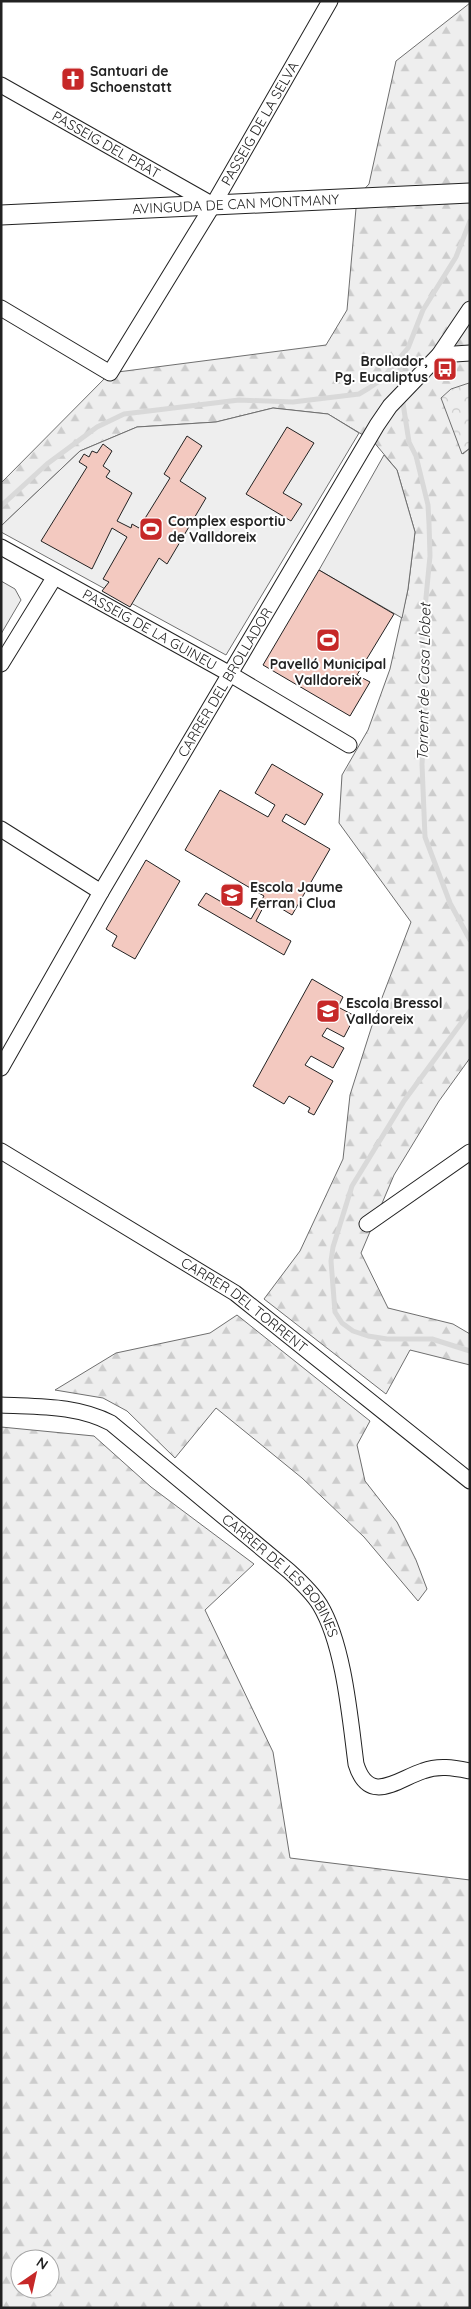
<svg xmlns="http://www.w3.org/2000/svg" width="471" height="2309" viewBox="0 0 471 2309" font-family="Quicksand,sans-serif">
  <style>
    .forest { fill: url(#forest-firs); stroke: #6f6f6f; fill-rule: evenodd }
    .park { fill: url(#park-crowns); stroke: #6f6f6f }
    .pitch { fill: #eee; stroke: #6f6f6f }
    .parking { fill: #ededed; stroke: #6f6f6f }
    .lines { fill: none; stroke-linecap: round; stroke-linejoin: round }
    .stream { stroke: #d9d9d9; stroke-width: 5 }
    .building { fill: #f3c9c0; stroke: #222 }
    .minor-casing { stroke: #222; stroke-width: 17 }
    .tertiary-casing { stroke: #222; stroke-width: 21 }
    .minor { stroke: #fff; stroke-width: 15 }
    .tertiary { stroke: #fff; stroke-width: 19 }
    .labels { text-anchor: middle; stroke-width: 4; stroke-linejoin: round; paint-order: stroke }
    .poi-label { font-size: 14px; font-weight: bold; fill: #222; stroke: #fff; text-anchor: start }
    .street-label { font-size: 14px; fill: #222; stroke: #fff }
    .water-label { font-size: 15px; font-style: italic; fill: #222; stroke: #fff }
  </style>
  <defs>
    <pattern id="forest-firs" width="22" height="20" patternUnits="userSpaceOnUse" patternTransform="scale(1.25)"><rect width="22" height="20" fill="#eee"/><path d="M5 1l3.5 6h-7zM16 11l3.5 6h-7z" fill="#ccc"/></pattern>
    <pattern id="park-crowns" width="20" height="18" patternUnits="userSpaceOnUse" patternTransform="scale(1.25)"><rect width="20" height="18" fill="#eee"/><path d="M2 6a3 3 0 1 1 6 0M12 15a3 3 0 1 1 6 0" fill="none" stroke="#ccc"/></pattern>
  </defs>
  <rect width="100%" height="100%" fill="#fff"/>
  <path class="forest" d="M470,3v383l-1,-2 -6,70 7,-6v610l-31,43 -45,74 -33,78 27,55 65,16 17,10v31l-60,-15 -24,44 -122,-95 36,-48 43,-92 7,-64 25,-79 36,-94 -72,-99 3,-48 26,-45 22,-61 18,-80 7,-57 -18,-62 -24,-29 -45,-27 -55,-6 -57,14 -79,5 -57,24 -79,75v-43l109,-110 216,-28 21,-35 10,-113 12,-13 27,-123z
    M237,1315l133,106 -13,24 8,36 32,41 19,38 11,29 -9,12 -54,-64 -62,-59 -86,-70 -41,50 -48,-47 -24,-13 -48,-8 61,-37 94,-20z
    M1,1427l93,9 57,51 103,77 -49,46 68,142 17,106 180,22v428h-469zM20,2259h30v30h-30z"/>
  <path class="park" d="M469,383l1,65 -8,6 -21,-56 10,-9z"/>
  <path class="pitch" d="M273,408l55,6 31,19 -133,222 -225,-123v-6l79,-75 57,-24 79,-5z"/>
  <path class="parking" d="M384,455l13,15 18,62 -7,57 -6,29 -83,-48z
    M1,581l14,8 6,11 -20,34z"/>
  <g class="lines">
    <path class="stream" d="M399,359l3,29
      M402,397l7,45 7,14 12,49 1,18 1,33 -8,83 3,26v51l-3,48 3,73 25,66 20,37
      M1,506l46,-42 50,-37 27,-13 115,-14 54,2 66,-8 10,-6 12,-8 27,-32 15,-38 33,-53 14,-36
      M470,1011l-66,90 -52,85 -19,61 -2,14 4,51 7,11 11,8 15,5 19,3h45l38,12"/>
  </g>
  <path class="building" d="M287,427l27,16 -31,50 19,11 -11,17 -45,-27z
    M187,436l15,10 -22,35 26,17 -39,66 -8,-6 -29,49 -28,-16 7,-9 -6,-3 24,-42 -15,-9 -20,41 -51,-28 46,-74 -8,-5 5,-8 5,3 3,-6 5,2 6,-9 9,7 -9,15 7,5 -4,6 26,16 -15,28 14,7 1,-4 7,4 31,-50 -6,-4z
    M319,570l75,44 -37,61 13,7 -20,34 -87,-51z
    M272,764l51,30 -18,31 -19,-11 -4,7 48,28 -38,66 -25,-15 -11,21 35,20 -7,14 -86,-50 8,-12 45,26 13,-23 -79,-46 35,-60 48,27 7,-12 -20,-12z
    M146,860l34,21 -45,78 -23,-13 5,-10 -11,-7z
    M312,979l31,18 -5,10 17,9 -11,21 -17,-9 -5,8 22,12 -11,20 -22,-12 -6,9 28,16 -19,34 -6,-3 2,-4 -21,-12 -5,8 -31,-18z"/>
  <g class="lines">
    <g class="minor-casing">
      <g id="minor">
        <path id="s1" d="M1,85l212,120"/>
        <path id="s2" d="M1,308l109,65 103,-168 117,-204"/>
        <path d="M439,355l31,-2"/>
        <path id="s3" d="M1,547l229,127 119,71"/>
        <path d="M1,664l53,-86"/>
        <path d="M1,829l100,63"/>
        <path id="s4" d="M1,1068l100,-176 276,-467 13,-19 49,-51 31,-46"/>
        <path id="s5" d="M1,1151l234,142 235,188"/>
        <path d="M367,1224l103,-72"/>
        <path id="s6" d="M1,1405c38,2 75,0 110,18l178,148c11,10 23,21 31,34 24,40 30,113 36,159 13,42 42,15 67,7 16,-6 31,-3 47,0"/>
      </g>
    </g>
    <g class="tertiary-casing">
      <g id="tertiary">
        <path id="s7" d="M1,215l469,-22"/>
      </g>
    </g>
    <use href="#minor" class="minor"/>
    <use href="#tertiary" class="tertiary"/>
  </g>
  <defs>
    <g id="church-square" transform="scale(1.25)"><rect x="-9" y="-9" width="18" height="18" rx="4" fill="#c62828" stroke="#fff"/><path d="M-1.2-6h2.4v3.5h3.3v2.4h-3.3V6h-2.4V-.1h-3.3v-2.4h3.3Z" fill="#fff"/></g>
    <g id="bus-square" transform="scale(1.25)"><rect x="-9" y="-9" width="18" height="18" rx="4" fill="#c62828" stroke="#fff"/><path d="M-5-6H5V4H4V6H2V4H-2V6H-4V4H-5ZM-3.5-4V0h7V-4ZM-3.5 1.2v1.5H-2V1.2ZM2 1.2v1.5H3.5V1.2Z" fill="#fff"/></g>
    <g id="stadium-square" transform="scale(1.25)"><rect x="-9" y="-9" width="18" height="18" rx="4" fill="#c62828" stroke="#fff"/><path d="M0-5a6.5 5 0 1 0 0 10a6.5 5 0 1 0 0-10ZM-3.5-1.8h7v3.6h-7Z" fill="#fff"/></g>
    <g id="school-square" transform="scale(1.25)"><rect x="-9" y="-9" width="18" height="18" rx="4" fill="#c62828" stroke="#fff"/><path d="M0-5L7-2L0 1L-7-2ZM-4 1L0 2.5L4 1V4Q0 6-4 4Z" fill="#fff"/></g>
  </defs>
  <g fill-rule="evenodd">
    <use href="#church-square" x="73" y="79"/>
    <use href="#bus-square" x="445" y="369"/>
    <use href="#stadium-square" x="151" y="529"/>
    <use href="#stadium-square" x="328" y="640"/>
    <use href="#school-square" x="232" y="895"/>
    <use href="#school-square" x="328" y="1011"/>
  </g>
  <g class="labels">
    <g class="poi-label">
      <text x="90" y="76">Santuari de<tspan x="90" dy="16">Schoenstatt</tspan></text>
      <text x="428" y="366" text-anchor="end">Brollador,<tspan x="428" dy="16">Pg. Eucaliptus</tspan></text>
      <text x="168" y="526">Complex esportiu<tspan x="168" dy="16">de Valldoreix</tspan></text>
      <text x="328" y="669" text-anchor="middle">Pavelló Municipal<tspan x="328" dy="16">Valldoreix</tspan></text>
      <text x="250" y="892">Escola Jaume<tspan x="250" dy="16">Ferran i Clua</tspan></text>
      <text x="346" y="1008">Escola Bressol<tspan x="346" dy="16">Valldoreix</tspan></text>
    </g>
    <g class="street-label">
      <text dy="5" stroke="none"><textPath href="#s2" startOffset="418">PASSEIG DE LA SELVA</textPath></text>
      <text dy="5" stroke="none"><textPath href="#s1" startOffset="121">PASSEIG DEL PRAT</textPath></text>
      <text dy="5" stroke="none"><textPath href="#s7" startOffset="235">AVINGUDA DE CAN MONTMANY</textPath></text>
      <text dy="5" stroke="none"><textPath href="#s3" startOffset="170">PASSEIG DE LA GUINEU</textPath></text>
      <text dy="5" stroke="none"><textPath href="#s4" startOffset="446">CARRER DEL BROLLADOR</textPath></text>
      <text dy="5" stroke="none"><textPath href="#s5" startOffset="288">CARRER DEL TORRENT</textPath></text>
      <text dy="5" stroke="none"><textPath href="#s6" startOffset="342">CARRER DE LES BOBINES</textPath></text>
    </g>
    <g class="water-label">
      <text transform="translate(424 682) rotate(-89)" y="5">Torrent de Casa Llobet</text>
    </g>
  </g>
  <rect width="471" height="2309" fill="none" stroke="#222222" stroke-width="5"/>
  <g transform="translate(35 2274) rotate(34)"><circle r="24" fill="#ffffff" stroke="#a7a7a7"/>
  <path d="M0-4L9 19L0 12L-9 19Z" fill="#c62828"/>
  <text y="-8" font-size="14" font-weight="bold" text-anchor="middle" fill="#222222">N</text>
  </g>
</svg>
